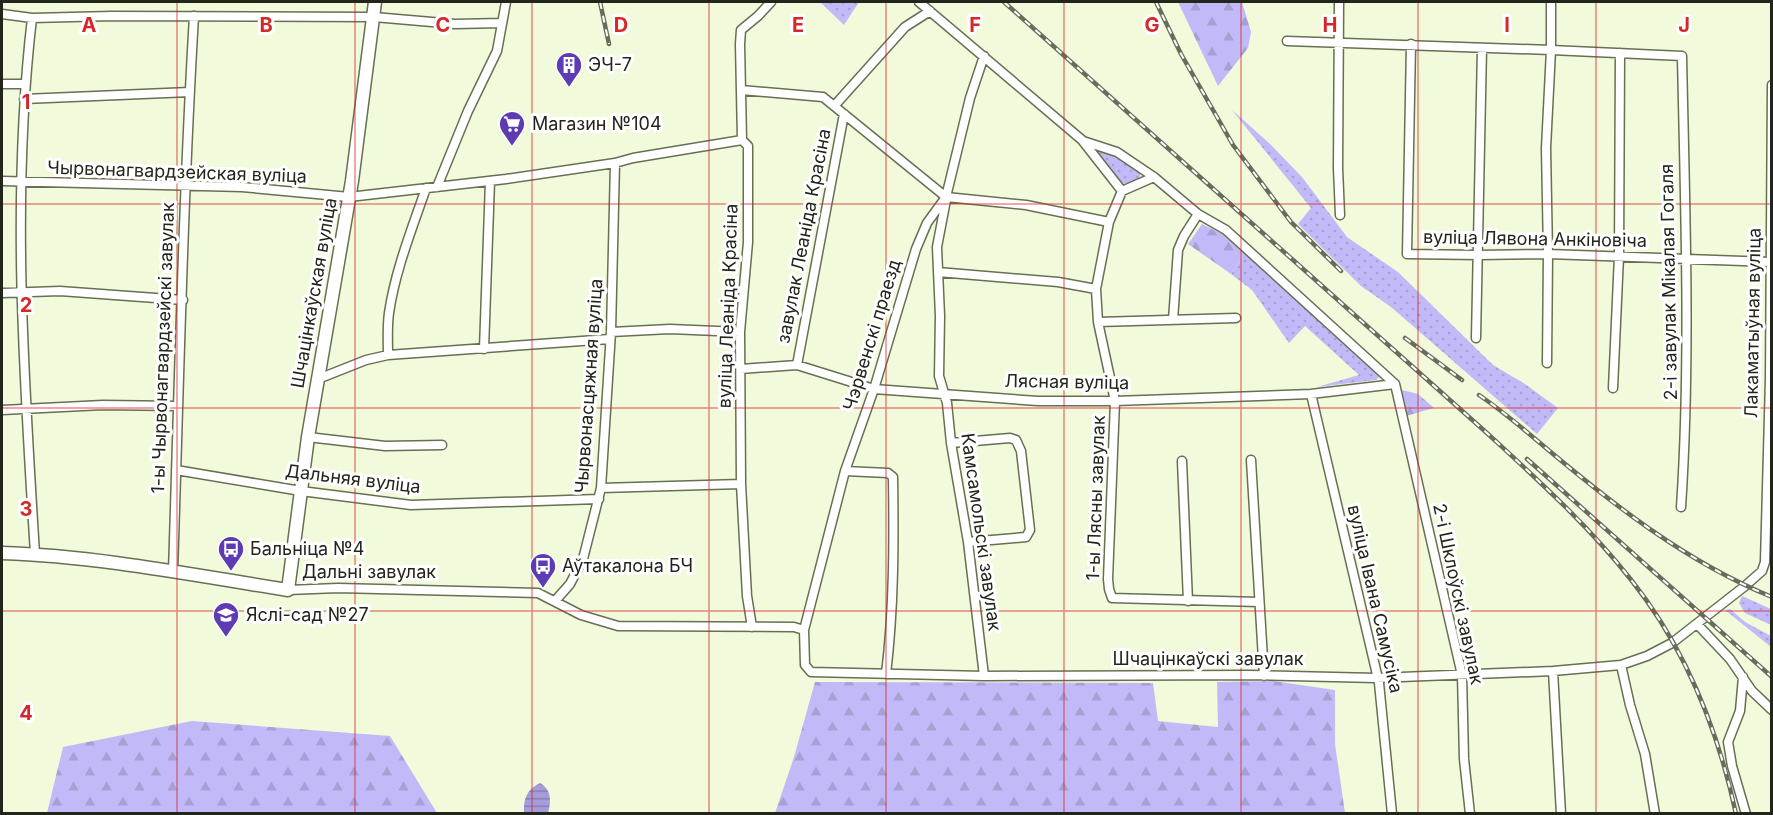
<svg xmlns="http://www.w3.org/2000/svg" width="1773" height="815" viewBox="0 0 1773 815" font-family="Inter,sans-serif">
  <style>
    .green { fill: url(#green-dots) }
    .forest { fill: url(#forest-firs) }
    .water { fill: url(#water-rules) }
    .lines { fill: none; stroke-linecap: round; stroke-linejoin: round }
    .street-casing { stroke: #676f54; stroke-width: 11 }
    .secondary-casing { stroke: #676f54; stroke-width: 15 }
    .street { stroke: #fff; stroke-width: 8 }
    .secondary { stroke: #fff; stroke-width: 12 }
    .rail-casing { stroke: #676c5b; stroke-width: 4.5 }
    .rail { stroke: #fff; stroke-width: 2; stroke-dasharray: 7; stroke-linecap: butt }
    .grid { fill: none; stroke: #d62828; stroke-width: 1.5; stroke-opacity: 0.55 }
    .labels { text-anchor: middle; stroke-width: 6; stroke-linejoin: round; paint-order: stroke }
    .poi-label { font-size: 18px; fill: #22251a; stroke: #fff; text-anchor: start }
    .street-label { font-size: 18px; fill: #22251a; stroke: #fff }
    .grid-label { font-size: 20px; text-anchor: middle; font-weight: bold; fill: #d62828; stroke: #fff; stroke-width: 6; stroke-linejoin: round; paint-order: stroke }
  </style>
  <defs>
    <pattern id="green-dots" width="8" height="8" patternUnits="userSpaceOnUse" patternTransform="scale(1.5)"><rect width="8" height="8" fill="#c2baf8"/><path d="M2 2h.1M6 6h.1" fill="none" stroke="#a6a0d4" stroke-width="1.8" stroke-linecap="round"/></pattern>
    <pattern id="forest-firs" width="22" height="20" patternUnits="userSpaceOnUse" patternTransform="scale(1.5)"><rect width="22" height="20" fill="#c2baf8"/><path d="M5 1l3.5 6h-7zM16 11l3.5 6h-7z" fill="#a6a0d4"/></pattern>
    <pattern id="water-rules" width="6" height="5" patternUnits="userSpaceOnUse" patternTransform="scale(1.5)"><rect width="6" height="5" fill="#a59cdb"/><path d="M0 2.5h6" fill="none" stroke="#867fb1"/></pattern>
  </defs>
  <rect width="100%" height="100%" fill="#f1fadb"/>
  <path class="green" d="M820,2h39l-15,23z
    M1232,110l37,33 33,34 45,60 51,35 95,93 32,19 33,24 -21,26 -146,-127 -30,-21 -63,-62 13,-16z
    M1095,151l18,4 27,18v6l-13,5 -6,-1z
    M1245,253l136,122 -5,5 -59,7 42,-12 -54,-49 -16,17 -37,-53 -21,-16z
    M1742,596l29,13v16l-26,-12 -6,-10z
    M1730,609l15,13 26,14v11l-46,-37z"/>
  <path class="forest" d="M1178,2h64l9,30 -3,16 -30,38z
    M1202,224l22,11 21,18 -14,21 -43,-30z
    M1402,390l16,4 16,14 -28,8z
    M1273,681l62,9v54l10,69h-570l19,-56 21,-75 338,1 5,38 60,6 -1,-45z
    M192,721l198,15 47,77h-390l16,-66z"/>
  <path class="water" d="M540,783c12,7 11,19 8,30h-24c-1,-14 3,-24 16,-30z"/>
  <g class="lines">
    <g class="street-casing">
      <path id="street" d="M919,2l163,138 40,51 -13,31 -13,67 2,33 17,79 -7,178 1,10 3,9 147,4
        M1339,2l-1,166 2,47
        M2,14l30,4 80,-2 262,1 81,7 47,-1
        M32,18c-21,179 -8,357 3,536
        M1287,41l264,9 131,6c3,151 9,301 -1,451
        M1411,44l-4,210 72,1 69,-1 223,8
        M984,56l-14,42 -24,99 -19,26 -11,26 -42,140 -29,82 -41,159 1,35 6,7 173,4 266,-1 126,3 177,-7 68,-6 26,-9 25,-13 73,-57 17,-15 3,-9 5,-183 2,-294
        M2,84h22
        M741,90l82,7 123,100
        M24,99l166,-7
        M835,105l70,-78 25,-16
        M1083,141l34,11 37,25 44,37 28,16 169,154
        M2,181l240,6 107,10 157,-18 109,-16 18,-5 109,-18
        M437,187l31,-76 29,-60 9,-49
        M1122,191l32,-14
        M946,197l80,8 83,17
        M946,200l-9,47 3,69 -1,60 8,27 4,40 17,99 16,134
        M938,272l120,10 38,7
        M2,293l58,-2 123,9
        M1173,320l5,-70 6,-14 14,-22
        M1098,322l138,-4
        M611,332l59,-3 70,3
        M1476,338l6,-290
        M484,349l6,-168
        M388,355c0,-13 -1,-28 1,-42 6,-42 23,-84 37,-125
        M1547,363l1,-109 -2,-106 5,-98v-48
        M797,365l47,-251
        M741,369l56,-4 77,24 164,12h77l196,-7 84,-10
        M318,379l48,-19 22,-5 222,-16
        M1395,384l67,291 2,84 6,55
        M1613,388l6,-132 1,-203
        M1311,394l68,289 13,131
        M2,410l101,-5 75,1
        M308,437l77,9 57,-1
        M951,443l59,-5 6,2 5,11 9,79 -4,7 -58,5
        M1251,460l13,216
        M1182,461l6,140
        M176,470l125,21 110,14 188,-6
        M845,471l43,2 5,4c1,66 1,131 -7,197
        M601,488l140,-4
        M173,572c6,-185 10,-371 21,-556
        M288,590l50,-2 200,5 43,22 37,11 176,1 10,3
        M555,601l15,-17 13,-25 18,-71 10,-156 4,-169
        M1697,624l33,35 22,32 20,19
        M752,627l-5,-31 -6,-112 -1,-152 8,-90v-96l-6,-6 -2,-96 1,-14 17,-14 13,-14
        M1621,665l9,40 15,49 10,60
        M1553,671l8,143
        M1743,677l-3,34 -12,31 4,24 14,48"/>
    </g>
    <g class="secondary-casing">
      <path id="secondary" d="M2,553c95,3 191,22 286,37l20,-153 44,-256 23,-179"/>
    </g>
    <use href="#street" class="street"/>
    <use href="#secondary" class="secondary"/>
    <g class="rail-casing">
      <path id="rail" d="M600,2l9,42
        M1004,2l484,432c51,47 102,93 144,147 53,67 86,149 104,233
        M1156,2l25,52 52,91 58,77 50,49
        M1405,338l57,42
        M1479,395c22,15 41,31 61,48 71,60 146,119 232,154
        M1527,459l245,218"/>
    </g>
    <use href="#rail" class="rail"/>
  </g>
  <path class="grid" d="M177,2v812M355,2v812M532,2v812M709,2v812M886,2v812M1064,2v812M1241,2v812M1418,2v812M1596,2v812M2,204h1770M2,408h1770M2,611h1770"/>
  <defs>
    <g id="building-pin" transform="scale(1.35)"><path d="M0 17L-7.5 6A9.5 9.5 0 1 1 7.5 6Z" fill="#5c3bb3" stroke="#fff"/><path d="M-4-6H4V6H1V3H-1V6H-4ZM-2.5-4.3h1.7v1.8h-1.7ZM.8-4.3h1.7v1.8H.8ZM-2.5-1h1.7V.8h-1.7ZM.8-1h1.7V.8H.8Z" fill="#fff"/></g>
    <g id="supermarket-pin" transform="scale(1.35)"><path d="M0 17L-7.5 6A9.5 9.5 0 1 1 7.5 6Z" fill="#5c3bb3" stroke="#fff"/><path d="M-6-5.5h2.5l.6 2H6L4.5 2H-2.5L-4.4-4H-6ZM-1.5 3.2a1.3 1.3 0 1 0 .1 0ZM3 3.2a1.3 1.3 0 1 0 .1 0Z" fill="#fff"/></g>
    <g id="bus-pin" transform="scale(1.35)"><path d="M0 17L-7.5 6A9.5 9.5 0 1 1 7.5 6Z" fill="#5c3bb3" stroke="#fff"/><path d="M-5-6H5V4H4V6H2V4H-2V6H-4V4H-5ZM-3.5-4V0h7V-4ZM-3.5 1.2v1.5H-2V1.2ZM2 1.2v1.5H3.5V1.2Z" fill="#fff"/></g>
    <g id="school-pin" transform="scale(1.35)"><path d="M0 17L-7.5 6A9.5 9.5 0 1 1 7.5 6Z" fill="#5c3bb3" stroke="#fff"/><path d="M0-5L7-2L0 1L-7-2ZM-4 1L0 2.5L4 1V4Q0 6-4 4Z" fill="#fff"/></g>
  </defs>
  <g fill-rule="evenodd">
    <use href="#building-pin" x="569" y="65"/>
    <use href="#supermarket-pin" x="512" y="124"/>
    <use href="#bus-pin" x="231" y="549"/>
    <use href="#bus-pin" x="543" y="566"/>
    <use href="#school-pin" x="226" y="615"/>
  </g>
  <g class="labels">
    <g class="poi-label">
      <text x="588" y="71">ЭЧ-7</text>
      <text x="532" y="130">Магазин №104</text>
      <text x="250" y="555">Бальніца №4</text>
      <text x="562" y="572">Аўтакалона БЧ</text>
      <text x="246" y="621">Яслі-сад №27</text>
    </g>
    <g class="street-label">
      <text transform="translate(177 172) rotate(2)" y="6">Чырвонагвардзейская вуліца</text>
      <text transform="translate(804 236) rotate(-79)" y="6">завулак Леаніда Красіна</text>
      <text transform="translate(1535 239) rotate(1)" y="6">вуліца Лявона Анкіновіча</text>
      <text transform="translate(1669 282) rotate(-91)" y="6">2-і завулак Мікалая Гогаля</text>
      <text transform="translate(314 293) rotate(-80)" y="6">Шчацінкаўская вуліца</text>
      <text transform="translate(728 306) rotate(-88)" y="6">вуліца Леаніда Красіна</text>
      <text transform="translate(1753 323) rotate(-89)" y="6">Лакаматыўная вуліца</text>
      <text transform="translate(872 335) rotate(-73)" y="6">Чэрвенскі праезд</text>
      <text transform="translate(163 348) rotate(-88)" y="6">1-ы Чырвонагвардзейскі завулак</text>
      <text transform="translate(1067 382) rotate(1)" y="6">Лясная вуліца</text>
      <text transform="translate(589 386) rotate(-86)" y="6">Чырвонасцяжная вуліца</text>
      <text transform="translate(353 479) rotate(7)" y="6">Дальняя вуліца</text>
      <text transform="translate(1096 498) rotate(-88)" y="6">1-ы Лясны завулак</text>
      <text transform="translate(981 532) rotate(82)" y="6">Камсамольскі завулак</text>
      <text x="369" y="578">Дальні завулак</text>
      <text transform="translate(1458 594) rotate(78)" y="6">2-і Шклоўскі завулак</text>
      <text transform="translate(1375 599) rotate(77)" y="6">вуліца Івана Самусіка</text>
      <text x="1208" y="665">Шчацінкаўскі завулак</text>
    </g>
  </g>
  <g class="grid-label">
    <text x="89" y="32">A</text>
    <text x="266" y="32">B</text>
    <text x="443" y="32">C</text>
    <text x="621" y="32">D</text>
    <text x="798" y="32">E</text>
    <text x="975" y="32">F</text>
    <text x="1152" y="32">G</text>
    <text x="1330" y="32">H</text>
    <text x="1507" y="32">I</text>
    <text x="1684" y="32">J</text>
    <text x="26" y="109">1</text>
    <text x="26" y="312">2</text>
    <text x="26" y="516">3</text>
    <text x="26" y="720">4</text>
  </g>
  <rect width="1773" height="815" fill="none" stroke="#22251a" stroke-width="6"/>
</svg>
